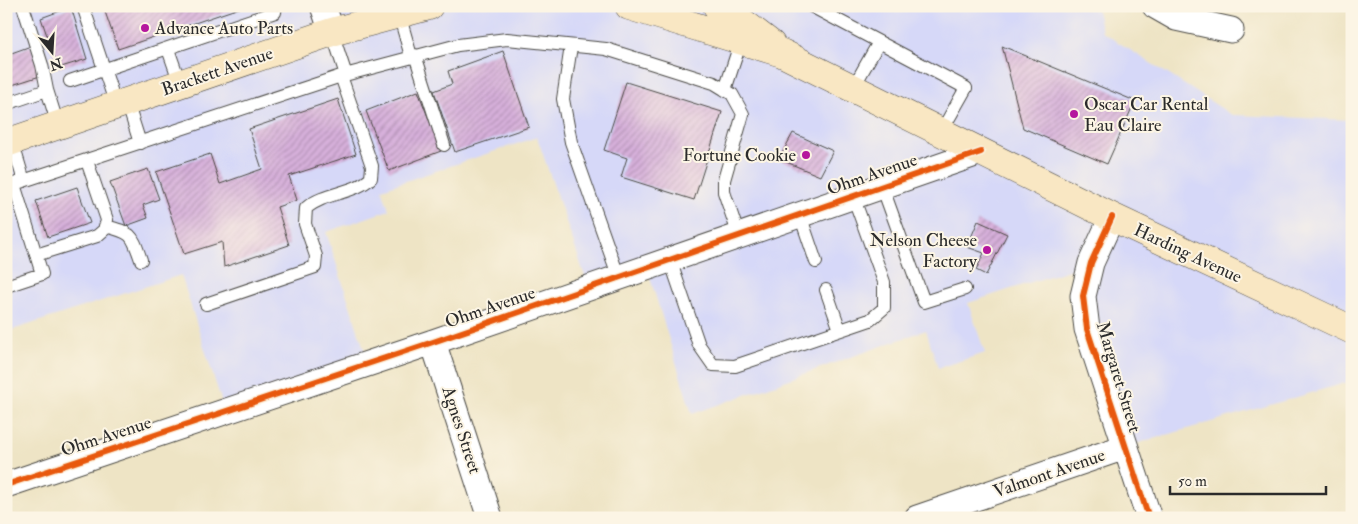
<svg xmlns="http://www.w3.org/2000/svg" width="1358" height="524" viewBox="0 0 1358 524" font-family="'IM FELL Double Pica',serif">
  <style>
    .built { fill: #d6d8f8 }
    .building { fill: url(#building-hatch) }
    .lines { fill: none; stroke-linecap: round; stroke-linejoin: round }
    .service-casing { stroke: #484742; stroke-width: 14 }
    .minor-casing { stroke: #484742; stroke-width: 27 }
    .secondary-casing { stroke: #484742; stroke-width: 29 }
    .service { stroke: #fff; stroke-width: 12 }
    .minor { stroke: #fff; stroke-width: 25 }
    .secondary { stroke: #f9e7c3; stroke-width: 28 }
    .cycleway-casing { stroke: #fcf5e5; stroke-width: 9 }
    .cycleway { stroke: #e8590c; stroke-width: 6 }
    .poi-dot { fill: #b5179e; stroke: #fcf5e5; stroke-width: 2 }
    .labels { text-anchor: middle; stroke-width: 4; stroke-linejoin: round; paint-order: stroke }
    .poi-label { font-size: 18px; fill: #2b2b2b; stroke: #fcf5e5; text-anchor: start }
    .street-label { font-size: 18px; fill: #2b2b2b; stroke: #fcf5e5 }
  </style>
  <defs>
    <pattern id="building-hatch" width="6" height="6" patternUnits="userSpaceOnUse" patternTransform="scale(1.25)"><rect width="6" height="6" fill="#d7b0db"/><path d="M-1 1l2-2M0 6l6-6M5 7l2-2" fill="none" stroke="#af8fb2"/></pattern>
  </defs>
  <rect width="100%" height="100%" fill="#fcf5e5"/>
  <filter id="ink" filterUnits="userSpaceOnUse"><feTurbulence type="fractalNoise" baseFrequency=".02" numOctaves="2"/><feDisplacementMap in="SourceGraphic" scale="10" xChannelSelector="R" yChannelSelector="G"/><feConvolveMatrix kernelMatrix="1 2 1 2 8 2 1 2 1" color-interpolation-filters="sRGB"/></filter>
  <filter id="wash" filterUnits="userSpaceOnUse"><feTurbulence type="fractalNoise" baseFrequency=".0096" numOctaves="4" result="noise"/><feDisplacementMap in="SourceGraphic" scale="20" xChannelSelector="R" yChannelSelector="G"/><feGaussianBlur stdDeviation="1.12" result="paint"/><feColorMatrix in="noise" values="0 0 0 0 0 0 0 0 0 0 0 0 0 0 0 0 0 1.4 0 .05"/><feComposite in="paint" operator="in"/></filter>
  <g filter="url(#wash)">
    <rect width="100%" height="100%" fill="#eee4c5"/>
    <path class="built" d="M6,6h1090l6,26 130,83 120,5v261l-227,66 -38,-118 3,-66 -122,40 17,50 -47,15 -12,-38 -234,84 -45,-146 -58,20 -52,-151 -155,52 7,21 -63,22 43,132 -144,48 -44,-137 -175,57z"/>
    <g id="blocks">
      <path class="building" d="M103,6h139v1l-124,42z
        M71,7l16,52 -29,9 -17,-50z
        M31,46l9,30 -34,11v-19l2,-1 -2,-12z
        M1002,46l133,55 -28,63 -84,-36z
        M503,51l26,76 -74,25 -21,-61 18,-7 -4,-13z
        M626,82l96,30 -28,88 -73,-23 6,-19 -23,-8z
        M418,91l23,60 -52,20 -23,-60z
        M338,99l18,55 -67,22 8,24 -20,7 12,38 -65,22 -2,-25 -38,12 -28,-82 54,-18 10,30 42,-15 -13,-40z
        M793,133l40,18 -13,25 -41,-17z
        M148,169l11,30 -16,6 5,13 -22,8 -16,-44z
        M77,187l13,36 -42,14 -12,-36z
        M978,221l29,13 -21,41 -10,-5 8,-17 -17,-6z"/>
    </g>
  </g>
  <g filter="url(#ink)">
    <use href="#blocks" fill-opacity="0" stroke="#484742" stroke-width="1"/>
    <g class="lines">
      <g class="service-casing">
        <path id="service" d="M23,6l19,59 5,25
          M83,6l33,99
          M811,6l155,82 -25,44
          M399,14l12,42
          M332,32l14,43
          M571,46l-8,53 8,43 48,136
          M168,49l12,34
          M415,55l29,90
          M341,76l117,-31 49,-6 99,10 108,34 18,11 11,20 -19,66v12l15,44
          M70,81l205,-69 1,-6
          M853,88l26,-46
          M725,90l16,-49
          M127,102l13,41
          M6,104l41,-14 11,35
          M12,141l12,40
          M882,186l42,116 41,-13
          M800,215l16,47
          M105,226c28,7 27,8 36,34
          M36,255l61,-19 8,-7 2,-9 -20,-59
          M670,260l29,85 14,20 22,1 135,-46 14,-12v-26l-31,-86
          M6,286l36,-12 -28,-90 327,-108 31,90 -1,12c-17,16 -46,14 -65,30l-1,16 11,32 -1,11 -109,37
          M826,290l14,40"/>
      </g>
      <g class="minor-casing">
        <path id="minor" d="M323,6l9,26
          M1155,6l21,12 55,12
          M1112,217l-21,46 -8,33 4,33 62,189
          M433,342l57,176
          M6,485l427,-143 548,-190
          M917,518l208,-71"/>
      </g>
      <g class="secondary-casing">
        <path id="secondary" d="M629,6l153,47 330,164 240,113
          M717,6l20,12 34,26
          M6,143l326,-111 97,-26"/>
      </g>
      <use href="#service" class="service"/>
      <use href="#minor" class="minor"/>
      <use href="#secondary" class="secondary"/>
      <g class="cycleway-casing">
        <path id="cycleway" d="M1112,217l-21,46 -8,33 4,33 62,189
          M6,485l427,-143 548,-190"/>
      </g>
      <use href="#cycleway" class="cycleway"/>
    </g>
  </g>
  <g class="poi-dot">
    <circle cx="145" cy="28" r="5"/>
    <circle cx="1074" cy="114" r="5"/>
    <circle cx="806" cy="155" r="5"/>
    <circle cx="987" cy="250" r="5"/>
  </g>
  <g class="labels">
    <g class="poi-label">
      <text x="155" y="34">Advance Auto Parts</text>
      <text x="1084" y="110">Oscar Car Rental<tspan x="1084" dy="21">Eau Claire</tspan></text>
      <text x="796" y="161" text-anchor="end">Fortune Cookie</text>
      <text x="977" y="246" text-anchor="end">Nelson Cheese<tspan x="977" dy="21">Factory</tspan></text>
    </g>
    <g class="street-label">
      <text transform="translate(217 71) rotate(-19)" y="6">Brackett Avenue</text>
      <text transform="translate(872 174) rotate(-19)" y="6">Ohm Avenue</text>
      <text transform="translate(1188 253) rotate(25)" y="6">Harding Avenue</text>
      <text transform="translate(490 307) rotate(-19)" y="6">Ohm Avenue</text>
      <text transform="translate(1119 377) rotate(73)" y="6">Margaret Street</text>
      <text transform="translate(462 430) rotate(72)" y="6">Agnes Street</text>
      <text transform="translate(106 436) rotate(-18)" y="6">Ohm Avenue</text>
      <text transform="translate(1049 473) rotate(-19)" y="6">Valmont Avenue</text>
    </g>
  </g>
  <rect width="1358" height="524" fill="none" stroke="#fcf5e5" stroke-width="25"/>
  <g transform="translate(52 52) rotate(162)" stroke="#fcf5e5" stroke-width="4" paint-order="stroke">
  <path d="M0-4L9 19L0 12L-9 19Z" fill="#2b2b2b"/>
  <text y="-8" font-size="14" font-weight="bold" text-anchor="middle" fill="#2b2b2b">N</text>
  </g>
  <path d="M1170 486v8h156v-8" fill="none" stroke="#2b2b2b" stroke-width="2.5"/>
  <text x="1178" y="486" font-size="15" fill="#2b2b2b" stroke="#fcf5e5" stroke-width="4" paint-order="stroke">50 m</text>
</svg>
